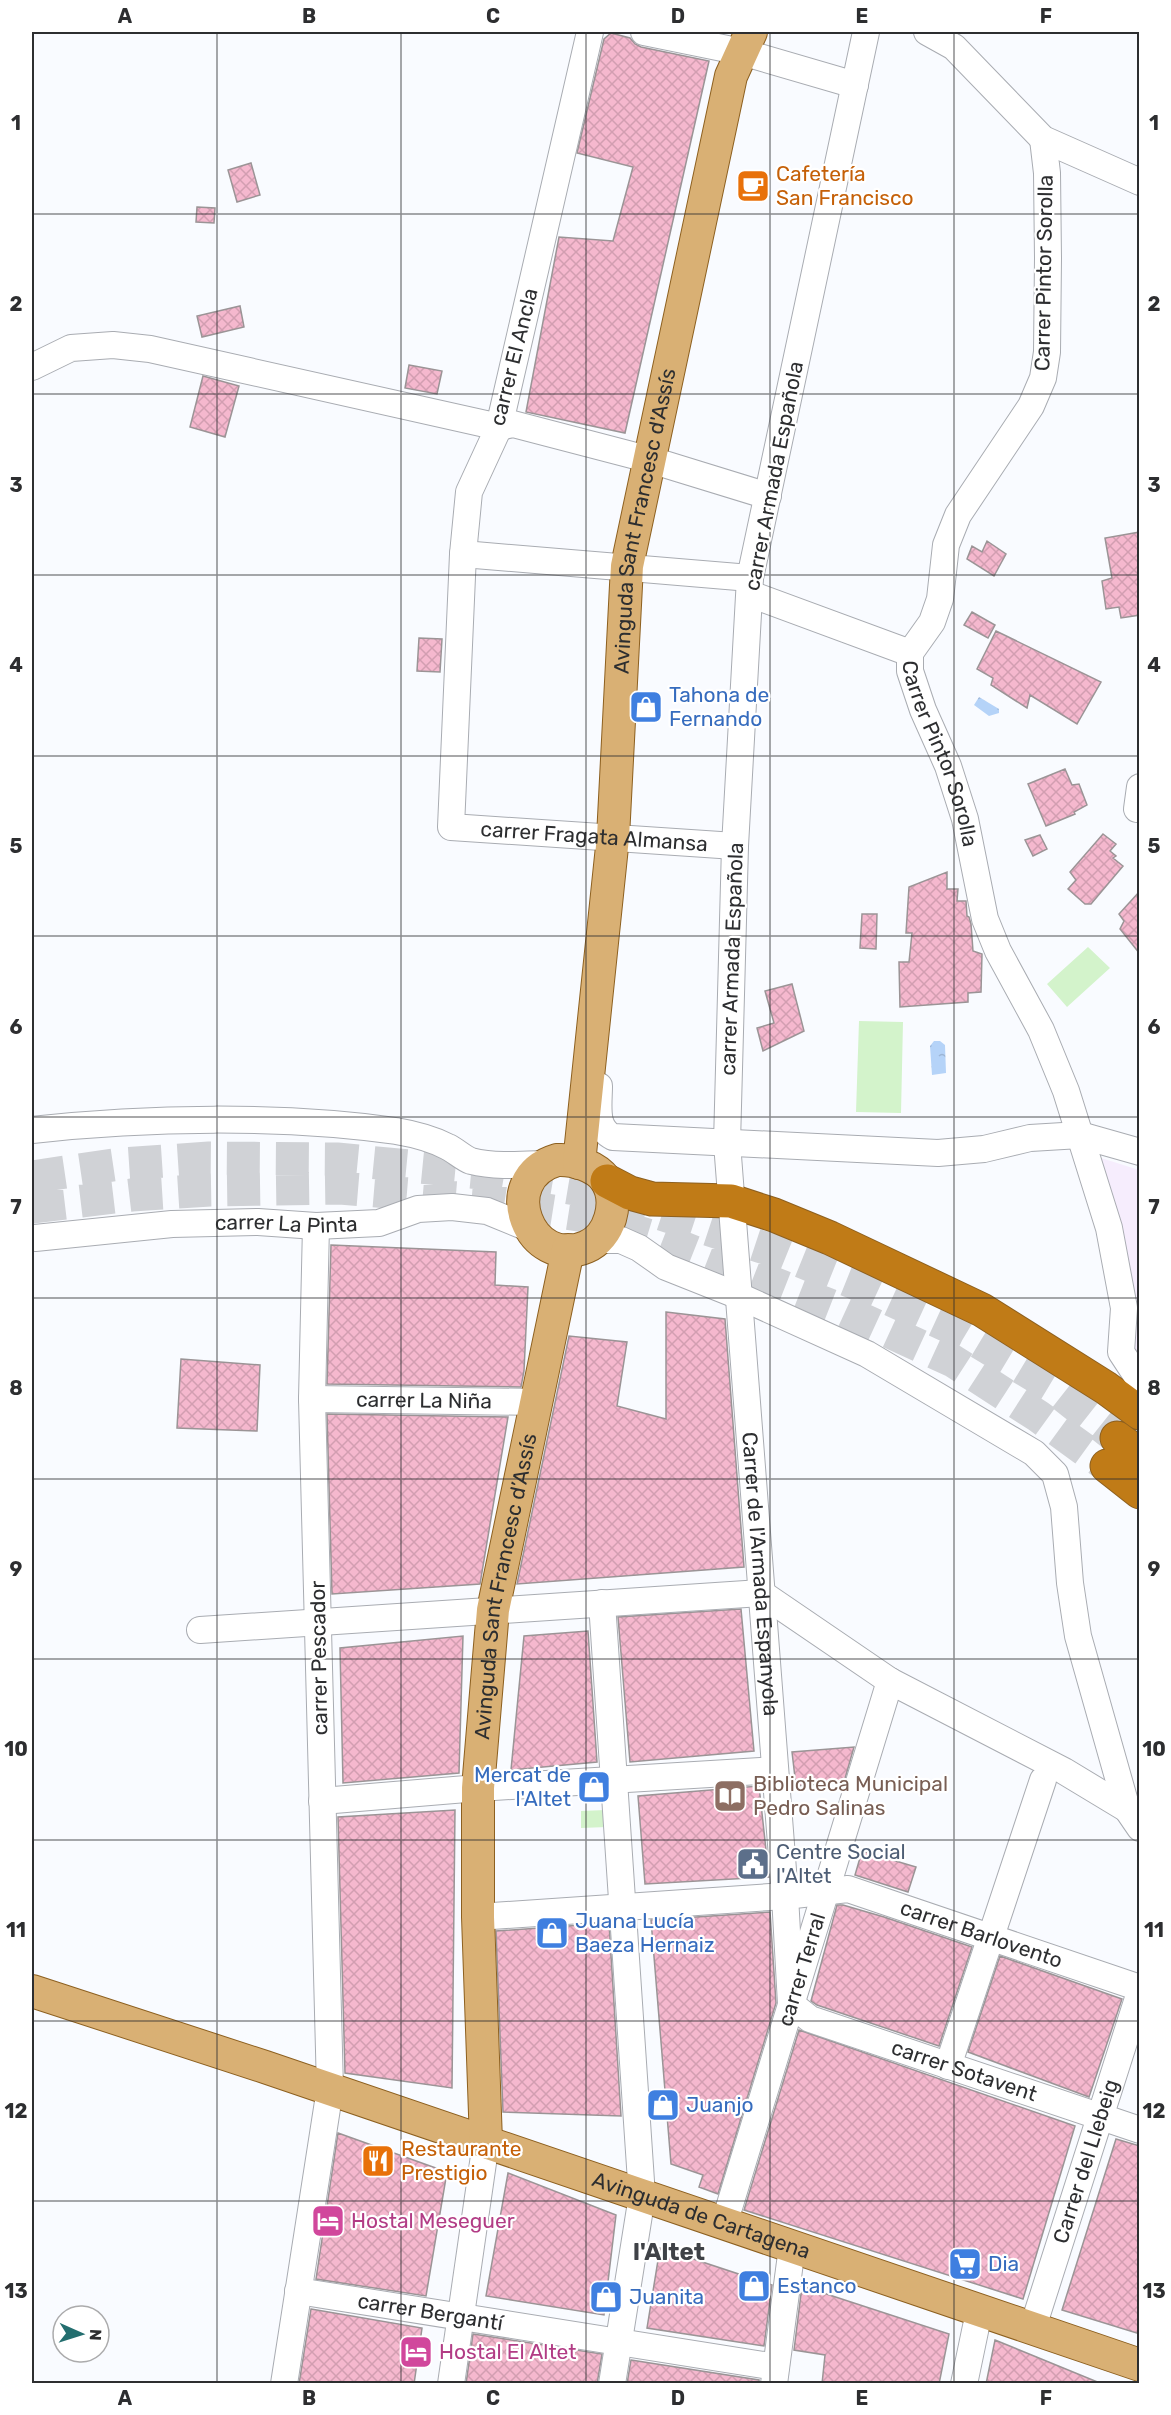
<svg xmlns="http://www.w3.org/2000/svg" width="1171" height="2415" viewBox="0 0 1171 2415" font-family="Rubik,sans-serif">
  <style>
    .industrial { fill: #f6edfd }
    .park { fill: #d3f3cb }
    .water { fill: url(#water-ripples) }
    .building { fill: url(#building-cross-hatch); stroke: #9b9496; stroke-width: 1.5 }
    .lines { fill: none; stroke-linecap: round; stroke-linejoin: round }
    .highway-tunnel { stroke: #d0d2d6; stroke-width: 33; stroke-dasharray: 33 16; stroke-linecap: butt }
    .minor-casing { stroke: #a9acb2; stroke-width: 28 }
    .major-casing { stroke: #8d6020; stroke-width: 34 }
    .highway-casing { stroke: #8d6020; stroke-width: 35 }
    .minor { stroke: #fff; stroke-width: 26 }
    .major { stroke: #d9b074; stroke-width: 32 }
    .highway { stroke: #c07b17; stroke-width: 33 }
    .grid { fill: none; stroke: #2d2e30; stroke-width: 1.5; stroke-opacity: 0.55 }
    .labels { text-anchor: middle; stroke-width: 4.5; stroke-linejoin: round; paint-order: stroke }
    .food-label { font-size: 21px; fill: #c56008; stroke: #fff; text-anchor: start }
    .street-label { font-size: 21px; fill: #2d2e30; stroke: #fff }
    .shop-label { font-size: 21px; fill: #366cbe; stroke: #fff; text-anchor: start }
    .education-label { font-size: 21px; fill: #785e54; stroke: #fff; text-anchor: start }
    .service-label { font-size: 21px; fill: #4e5e75; stroke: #fff; text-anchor: start }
    .hotel-label { font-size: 21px; fill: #b23c85; stroke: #fff; text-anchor: start }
    .quarter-label { font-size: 24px; font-weight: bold; fill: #3f4247; stroke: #fff }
    .neatline { fill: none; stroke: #2d2e30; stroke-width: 2 }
    .grid-label { font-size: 20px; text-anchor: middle; font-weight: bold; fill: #2d2e30 }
  </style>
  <defs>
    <pattern id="water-ripples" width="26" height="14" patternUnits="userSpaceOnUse" patternTransform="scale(1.5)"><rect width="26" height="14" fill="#b5d3f8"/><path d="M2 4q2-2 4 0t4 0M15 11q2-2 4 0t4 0" fill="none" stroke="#9cb5d5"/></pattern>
    <pattern id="building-cross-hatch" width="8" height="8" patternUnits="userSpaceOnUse" patternTransform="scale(1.5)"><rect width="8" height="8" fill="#f5b8ce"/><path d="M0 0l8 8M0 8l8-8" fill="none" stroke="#d29eb1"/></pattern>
  </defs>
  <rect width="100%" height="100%" fill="#f9fbff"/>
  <path class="industrial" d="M1101,1158l38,12v188l-7,-5 2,-22z"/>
  <path class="park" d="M1088,947l22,21 -43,39 -20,-23z
    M859,1021l44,1 -2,91 -45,-1z
    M606,1810l1,17 -26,1v-17z"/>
  <path class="water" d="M979,697l20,12v4l-10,3 -15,-11z
    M934,1041h6l5,4 1,28 -14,2 -2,-29z"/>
  <path class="building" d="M611,33l19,5 5,6 6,3 68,14 -84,372 -99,-21 33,-175 54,4 20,-74 -56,-14 27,-114z
    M251,163l9,32 -23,7 -9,-32z
    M197,207l18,1 -1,15 -18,-1z
    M240,306l4,21 -42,10 -5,-21z
    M409,365l33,6 -5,23 -32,-6z
    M203,376l36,10 -14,51 -35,-10z
    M1140,532v83l-19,3 -2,-11 -13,2 -4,-28 10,-3 -7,-40z
    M987,541l19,13 -12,22 -27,-17 5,-13 10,6z
    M972,612l23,13 -7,13 -24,-13z
    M996,631l105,51 -24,42 -47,-29 -3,13 -36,-23 2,-7 -16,-9z
    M419,638l23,1 -2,33 -23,-1z
    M1065,769l7,16 7,-1 8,21 -13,7 1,2 -29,12 -18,-42z
    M1103,834l13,10 -6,7 6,5 -3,2 10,8 -32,38h-6l-17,-15 8,-9 -6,-8z
    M1040,835l7,14 -14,7 -8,-16z
    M947,872v17h11l-1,12h9l1,15 2,1 2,7 2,27 9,3 -1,38 -13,1v9l-68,5 -1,-45h10l3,-29h-6l3,-46z
    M1140,891v63l-20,-25 4,-8 -5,-7z
    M862,914h15l-1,35 -16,-1z
    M792,984l12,47 -41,20 -6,-23 17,-5 -9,-32z
    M331,1245l165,7 -1,33 33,2 -4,84 -3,16 -194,-3z
    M666,1312l59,7 19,248 -227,17 52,-248 58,6 -10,64 49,13z
    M181,1359l79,6 -3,66 -80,-3z
    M327,1414l181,3 -28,167 -148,10z
    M741,1609l13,142 -124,11 -12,-145z
    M588,1631l9,131 -86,8 13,-134z
    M463,1636l-4,137 -116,10 -3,-135z
    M854,1747l-10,35 -48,4 -4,-34z
    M759,1786l10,91 -124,7 -7,-88z
    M455,1810l-3,278 -107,-15 -7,-256z
    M862,1851l54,16 -8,25 -53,-17z
    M837,1905h6l41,12 88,30 -33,99 -122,-41 -6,-4z
    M770,1912l6,91 -58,191 -19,-7 4,-12 -32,-11 -20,-244z
    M609,1923l12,193 -118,-4 -7,-181z
    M1000,1956l122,43 -33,98 -121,-45z
    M799,2030l276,96 -52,173 -279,-89z
    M338,2133l109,39 -21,124 -110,-17z
    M1116,2139l24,7v188l-78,-24z
    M508,2173l108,42 -12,100 -118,-19z
    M660,2248l112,37 -8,61 -117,-18z
    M802,2286l147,48 -10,50h-117l3,-29 -31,-5z
    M311,2309l111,19 -8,56h-115z
    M473,2334l129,20 -5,30h-131z
    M995,2340l105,43v1h-114z
    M631,2360l128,20v4h-132z"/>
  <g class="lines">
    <path class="highway-tunnel" d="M32,1177l88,-13 89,-6 128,1 144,14 113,19 186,61 72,29 113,52 85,51 67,53
      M32,1207l100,-12 78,-5 130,-2 143,12 102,16 76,23 181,71 111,51 85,55 69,50"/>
    <g class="minor-casing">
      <g id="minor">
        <path id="s1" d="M590,32l-91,395 -30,65 -6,62 -12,273 284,19"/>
        <path d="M644,32l98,20 113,33"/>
        <path id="s2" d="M866,32l-116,546 -15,268 -8,297 58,753 6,108 19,15 330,111"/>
        <path d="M927,32l27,15 89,92 97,43"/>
        <path id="s3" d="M1043,139l4,34 1,85 -1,94 -4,26 -12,28 -73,109 -12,30 -6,54 -8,23 -22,31v18l13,39 25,56 17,53 20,100 13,32 43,79 25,61 43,137 15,80 -3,44 19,29"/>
        <path d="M32,367l39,-19 42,-3 37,4 349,78 14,-3 138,36 117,36"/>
        <path d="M463,554l287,24"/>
        <path d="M750,594l160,59"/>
        <path d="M1137,809l3,-22"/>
        <path d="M599,1086c0,19 -5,42 14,51l325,16 46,-4 46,-11 50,-3 60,17"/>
        <path d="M32,1130c114,-13 250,-15 364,1 18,3 35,7 52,16 8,4 15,11 23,14 24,6 49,4 73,3"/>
        <path id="s4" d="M35,1238l137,-14 86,-2 58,4 63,-3 39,-14 34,-2 35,4 44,18"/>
        <path d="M598,1240h23l18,8 27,19 73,29 128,58 167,99 21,21 9,33 6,76 8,53 49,173 13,19"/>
        <path id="s5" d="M312,1399l225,3"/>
        <path d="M602,1603l40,593 -30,188"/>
        <path d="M200,1630l561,-37 129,88 174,90 63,38"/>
        <path d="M322,1801l156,-13 297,-18"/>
        <path id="s6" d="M478,1917l307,-21 63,-7 292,99"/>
        <path d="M948,2066l95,-286"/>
        <path id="s7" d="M724,2224l166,-543"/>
        <path id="s8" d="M298,2291l478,76"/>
        <path id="s9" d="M1032,2330l108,-338"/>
        <path d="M284,2384l46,-295 -18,-690 4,-173"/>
        <path d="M451,2384l35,-242"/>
        <path d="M774,2384l18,-137"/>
        <path d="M964,2384l15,-72"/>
      </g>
    </g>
    <g class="major-casing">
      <g id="major">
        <path d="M557,1160c16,-1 39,6 49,20 14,22 4,57 -20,67 -56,24 -93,-68 -29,-87z"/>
        <path id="s10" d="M579,1163l34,-326 14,-271 104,-490 20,-44"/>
        <path id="s11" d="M32,1991l233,76 875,298"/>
        <path id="s12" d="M486,2142l-8,-225v-129l15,-178 75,-360"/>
      </g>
    </g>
    <g class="highway-casing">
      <path id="highway" d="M607,1181l23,12 22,6 79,2 43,14 56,23 152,72 124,78 34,25
        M1117,1438l23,17
        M1107,1466l33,26"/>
    </g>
    <use href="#minor" class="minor"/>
    <use href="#major" class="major"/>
    <use href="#highway" class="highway"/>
  </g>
  <path class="grid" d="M217,32v2352M401,32v2352M586,32v2352M770,32v2352M954,32v2352M32,214h1108M32,394h1108M32,575h1108M32,756h1108M32,936h1108M32,1117h1108M32,1298h1108M32,1479h1108M32,1659h1108M32,1840h1108M32,2021h1108M32,2201h1108"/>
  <defs>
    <g id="cafe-square" transform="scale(1.725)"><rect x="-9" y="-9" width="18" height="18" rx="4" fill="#e8710a" stroke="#fff"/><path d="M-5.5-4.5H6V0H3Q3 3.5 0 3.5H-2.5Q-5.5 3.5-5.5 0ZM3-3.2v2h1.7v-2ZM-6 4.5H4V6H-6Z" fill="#fff"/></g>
    <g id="shop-square" transform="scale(1.725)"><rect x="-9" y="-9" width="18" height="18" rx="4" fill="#3f7fe0" stroke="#fff"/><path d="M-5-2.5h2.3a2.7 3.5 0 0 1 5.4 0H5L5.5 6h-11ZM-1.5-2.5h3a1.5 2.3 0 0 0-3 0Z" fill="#fff"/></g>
    <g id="library-square" transform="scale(1.725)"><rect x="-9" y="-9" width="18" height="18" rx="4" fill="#8d6e63" stroke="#fff"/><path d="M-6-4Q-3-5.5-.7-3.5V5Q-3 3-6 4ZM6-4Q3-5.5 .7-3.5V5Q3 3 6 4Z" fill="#fff"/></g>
    <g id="civic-square" transform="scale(1.725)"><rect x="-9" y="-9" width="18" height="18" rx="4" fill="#5c6f8a" stroke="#fff"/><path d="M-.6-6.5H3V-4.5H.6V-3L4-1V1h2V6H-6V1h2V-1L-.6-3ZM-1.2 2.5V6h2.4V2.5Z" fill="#fff"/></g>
    <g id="restaurant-square" transform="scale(1.725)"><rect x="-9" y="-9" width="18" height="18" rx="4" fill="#e8710a" stroke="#fff"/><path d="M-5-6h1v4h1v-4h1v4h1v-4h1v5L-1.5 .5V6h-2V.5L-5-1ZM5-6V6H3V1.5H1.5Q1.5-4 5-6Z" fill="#fff"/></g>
    <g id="hotel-square" transform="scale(1.725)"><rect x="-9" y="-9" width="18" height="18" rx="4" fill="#d1479c" stroke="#fff"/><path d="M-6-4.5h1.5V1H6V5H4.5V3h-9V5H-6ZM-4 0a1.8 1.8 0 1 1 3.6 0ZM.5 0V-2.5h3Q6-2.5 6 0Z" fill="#fff"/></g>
    <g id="supermarket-square" transform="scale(1.725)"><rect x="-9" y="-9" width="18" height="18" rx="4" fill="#3f7fe0" stroke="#fff"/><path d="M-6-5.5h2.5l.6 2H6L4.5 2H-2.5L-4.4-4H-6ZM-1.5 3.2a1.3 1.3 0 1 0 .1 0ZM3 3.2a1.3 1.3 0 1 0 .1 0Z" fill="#fff"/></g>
  </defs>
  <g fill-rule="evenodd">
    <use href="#cafe-square" x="753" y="186"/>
    <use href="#shop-square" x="646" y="707"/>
    <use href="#shop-square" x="594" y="1787"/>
    <use href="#library-square" x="730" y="1796"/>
    <use href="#civic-square" x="753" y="1864"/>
    <use href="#shop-square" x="552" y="1933"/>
    <use href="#shop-square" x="663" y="2105"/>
    <use href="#restaurant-square" x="378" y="2161"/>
    <use href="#hotel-square" x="328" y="2221"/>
    <use href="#supermarket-square" x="965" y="2264"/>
    <use href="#shop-square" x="754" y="2286"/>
    <use href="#shop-square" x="606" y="2297"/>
    <use href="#hotel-square" x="416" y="2352"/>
  </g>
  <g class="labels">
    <g class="food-label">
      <text x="776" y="181">Cafetería<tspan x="776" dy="24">San Francisco</tspan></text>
      <text x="401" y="2156">Restaurante<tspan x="401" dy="24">Prestigio</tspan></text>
    </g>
    <g class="street-label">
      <text transform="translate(1044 273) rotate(-89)" y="7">Carrer Pintor Sorolla</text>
      <text transform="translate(514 357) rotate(-76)" y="7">carrer El Ancla</text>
      <text transform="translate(774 476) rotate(-79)" y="7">carrer Armada Española</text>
      <text dy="7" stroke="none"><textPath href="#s10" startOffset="646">Avinguda Sant Francesc d'Assís</textPath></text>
      <text dy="7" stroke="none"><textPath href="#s3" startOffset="656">Carrer Pintor Sorolla</textPath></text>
      <text dy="7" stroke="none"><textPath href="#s1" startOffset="956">carrer Fragata Almansa</textPath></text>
      <text transform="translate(732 959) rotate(-88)" y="7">carrer Armada Española</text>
      <text dy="7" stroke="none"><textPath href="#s4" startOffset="252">carrer La Pinta</textPath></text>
      <text dy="7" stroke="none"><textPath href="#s5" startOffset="112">carrer La Niña</textPath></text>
      <text dy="7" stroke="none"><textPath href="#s2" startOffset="1556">Carrer de l'Armada Espanyola</textPath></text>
      <text dy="7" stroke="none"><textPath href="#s12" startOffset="558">Avinguda Sant Francesc d’Assís</textPath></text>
      <text transform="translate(319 1658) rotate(-91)" y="7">carrer Pescador</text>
      <text dy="7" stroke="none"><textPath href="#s6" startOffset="512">carrer Barlovento</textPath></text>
      <text dy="7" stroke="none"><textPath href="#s7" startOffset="266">carrer Terral</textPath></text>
      <text dy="7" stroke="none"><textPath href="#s2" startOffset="2174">carrer Sotavent</textPath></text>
      <text dy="7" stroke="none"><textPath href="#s9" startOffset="177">Carrer del Llebeig</textPath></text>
      <text dy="7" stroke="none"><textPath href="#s11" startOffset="706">Avinguda de Cartagena</textPath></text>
      <text dy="7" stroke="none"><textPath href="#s8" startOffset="134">carrer Bergantí</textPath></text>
    </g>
    <g class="shop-label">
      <text x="669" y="702">Tahona de<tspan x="669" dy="24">Fernando</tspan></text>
      <text x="571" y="1782" text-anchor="end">Mercat de<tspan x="571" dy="24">l'Altet</tspan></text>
      <text x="575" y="1928">Juana Lucía<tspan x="575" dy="24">Baeza Hernaiz</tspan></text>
      <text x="686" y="2112">Juanjo</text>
      <text x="988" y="2271">Dia</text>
      <text x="777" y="2293">Estanco</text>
      <text x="629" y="2304">Juanita</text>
    </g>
    <g class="education-label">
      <text x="753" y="1791">Biblioteca Municipal<tspan x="753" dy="24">Pedro Salinas</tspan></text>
    </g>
    <g class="service-label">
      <text x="776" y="1859">Centre Social<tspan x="776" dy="24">l'Altet</tspan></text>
    </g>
    <g class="hotel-label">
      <text x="351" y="2228">Hostal Meseguer</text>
      <text x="439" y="2359">Hostal El Altet</text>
    </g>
    <g class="quarter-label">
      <text x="669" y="2260">l'Altet</text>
    </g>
  </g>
  <rect width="1171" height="2415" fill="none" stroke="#ffffff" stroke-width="66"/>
  <g transform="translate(81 2334) rotate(93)"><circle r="28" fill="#ffffff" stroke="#ababac" stroke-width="1.5"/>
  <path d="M0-4.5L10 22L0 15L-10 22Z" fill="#236e6f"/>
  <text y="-9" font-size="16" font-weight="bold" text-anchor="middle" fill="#2d2e30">N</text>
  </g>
  <rect x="33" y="33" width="1105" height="2349" class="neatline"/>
  <g class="grid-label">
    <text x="125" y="23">A</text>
    <text x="309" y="23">B</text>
    <text x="493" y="23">C</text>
    <text x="678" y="23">D</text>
    <text x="862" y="23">E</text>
    <text x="1046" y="23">F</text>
    <text x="16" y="130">1</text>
    <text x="1154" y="130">1</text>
    <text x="16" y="311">2</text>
    <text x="1154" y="311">2</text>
    <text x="16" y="492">3</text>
    <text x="1154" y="492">3</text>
    <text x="16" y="672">4</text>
    <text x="1154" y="672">4</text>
    <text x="16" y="853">5</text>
    <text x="1154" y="853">5</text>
    <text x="16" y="1034">6</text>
    <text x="1154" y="1034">6</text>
    <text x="16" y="1214">7</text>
    <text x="1154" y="1214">7</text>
    <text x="16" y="1395">8</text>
    <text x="1154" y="1395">8</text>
    <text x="16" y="1576">9</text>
    <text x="1154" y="1576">9</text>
    <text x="16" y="1756">10</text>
    <text x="1154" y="1756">10</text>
    <text x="16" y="1937">11</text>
    <text x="1154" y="1937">11</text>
    <text x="16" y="2118">12</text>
    <text x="1154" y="2118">12</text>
    <text x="16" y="2298">13</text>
    <text x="1154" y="2298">13</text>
    <text x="125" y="2405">A</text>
    <text x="309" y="2405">B</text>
    <text x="493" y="2405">C</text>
    <text x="678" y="2405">D</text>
    <text x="862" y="2405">E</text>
    <text x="1046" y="2405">F</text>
  </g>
</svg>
